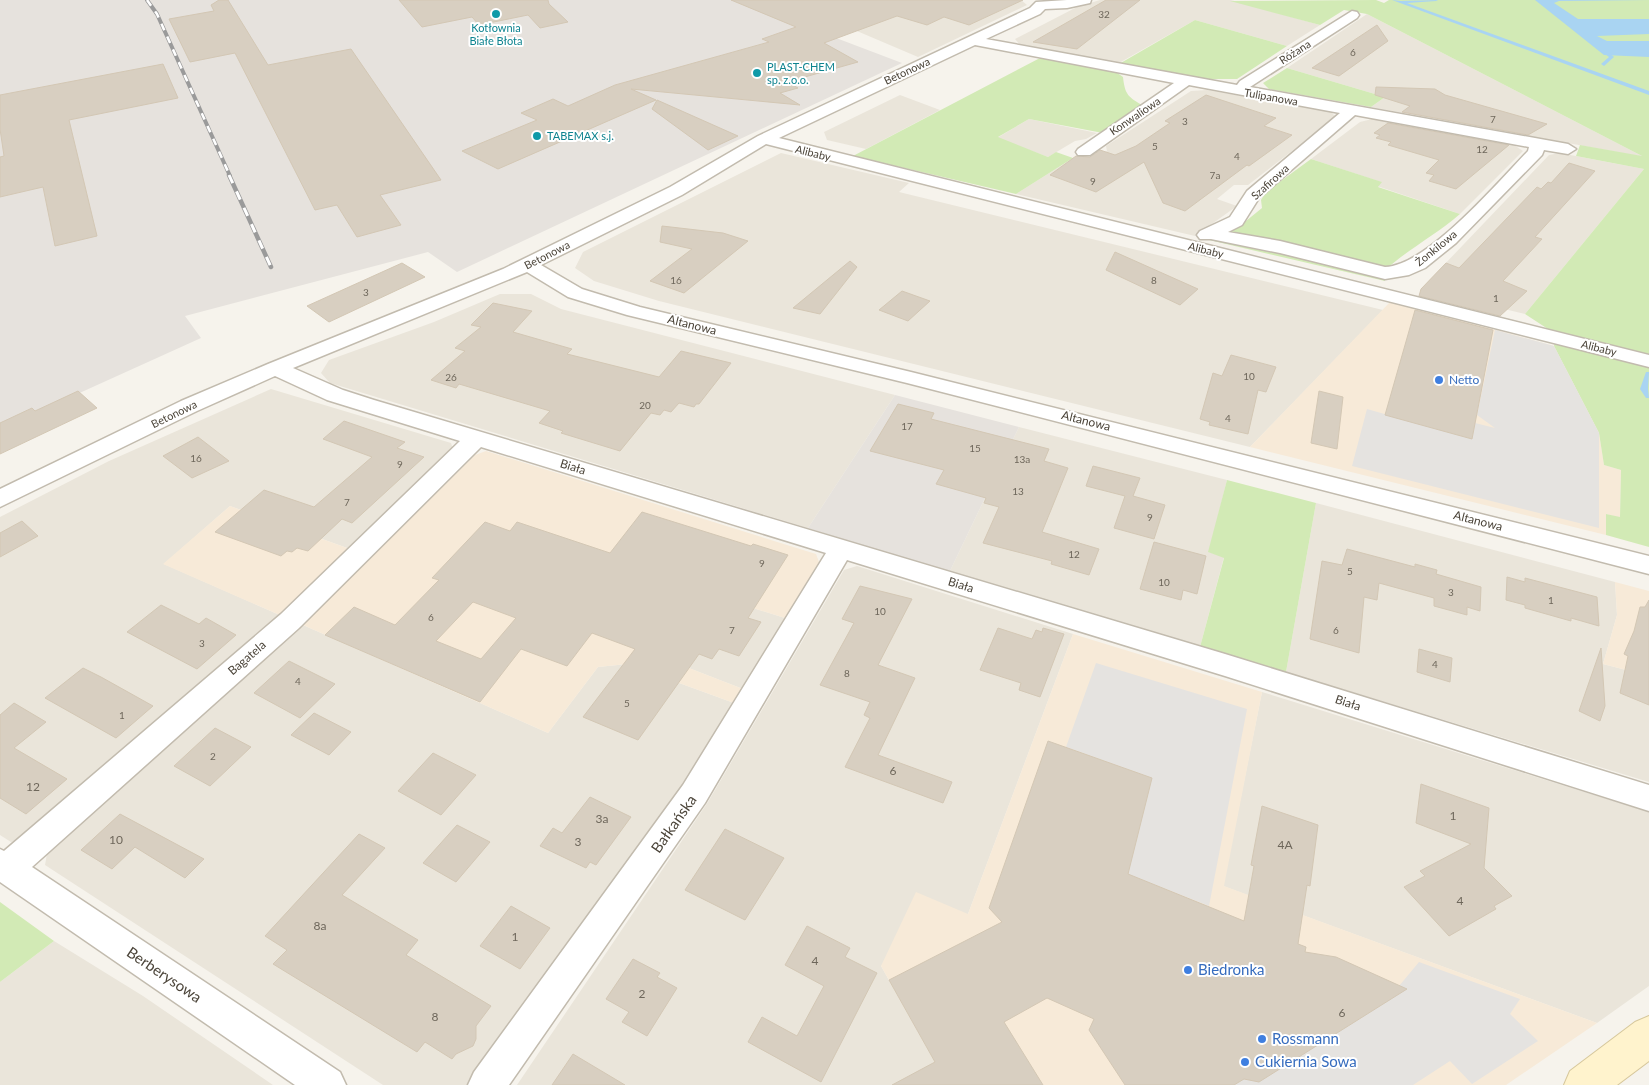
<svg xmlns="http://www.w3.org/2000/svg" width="1649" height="1085" viewBox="0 0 1649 1085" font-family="Lato,sans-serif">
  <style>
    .residential { fill: #eae5da }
    .commercial { fill: #f7ead8 }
    .industrial { fill: #e6e2dd }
    .green { fill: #d2eab5 }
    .parking { fill: #e5e3e0 }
    .water { fill: #a9d4f2 }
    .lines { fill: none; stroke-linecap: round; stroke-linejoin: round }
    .stream { fill: #a9d4f2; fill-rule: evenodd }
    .building { fill: #d8cfc1; stroke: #d3c7b4; fill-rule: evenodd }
    .street-casing { stroke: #c2bbae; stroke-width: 3 }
    .secondary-casing { stroke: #d6c79b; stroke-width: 2 }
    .street { fill: #fff; fill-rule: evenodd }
    .secondary { fill: #fff3cd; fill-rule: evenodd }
    .rail-far1-casing { stroke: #9a9a9a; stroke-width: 4 }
    .rail-casing { stroke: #9a9a9a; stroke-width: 4.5 }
    .rail-far1 { stroke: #fff; stroke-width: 2.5; stroke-dasharray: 7; stroke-linecap: butt }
    .rail { stroke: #fff; stroke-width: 3; stroke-dasharray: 9; stroke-linecap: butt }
    .culture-dot { fill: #0f9aa8; stroke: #fff; stroke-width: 2 }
    .shop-dot { fill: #3f7fe0; stroke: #fff; stroke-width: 2 }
    .labels { text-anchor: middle; stroke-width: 4; stroke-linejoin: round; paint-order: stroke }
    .number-label { font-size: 10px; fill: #6e675b }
    .far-culture-label { font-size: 11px; fill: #0d838f; stroke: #fff; text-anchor: start }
    .far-street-label { font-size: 11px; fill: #4b4439; stroke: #fff }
    .street-label { font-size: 12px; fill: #4b4439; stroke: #fff }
    .shop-label { font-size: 12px; fill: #366cbe; stroke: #fff; text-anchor: start }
    .near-number-label { font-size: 12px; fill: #6e675b }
    .near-street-label { font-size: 15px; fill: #4b4439; stroke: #fff }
    .near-shop-label { font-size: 15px; fill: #366cbe; stroke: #fff; text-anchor: start }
  </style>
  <rect width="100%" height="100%" fill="#f6f3ec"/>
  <path class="residential" d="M784,0h237l6,5 -109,52z
    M1100,0h131l89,25 -33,21 -92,-26 -76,43 -98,-17 -6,-7 62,-32z
    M1367,14l277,143 -273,-50 14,-10 -98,-29z
    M1207,90l124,22 5,5 -88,68h-14l-17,14 20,7 -42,30 -179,-42 57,-36 15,6 19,-13 -1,-5 85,-55z
    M900,95l40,15 -74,39 -39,-9 -3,-8z
    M1029,119l68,14 -11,6 -11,2 -27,16 -51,-19z
    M1372,119l142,26 9,6 -63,63 -83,-28 4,-4 -70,-23 49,-37z
    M781,153l128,30 -10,9 484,118 -133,137 -591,-146 -65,-20 -19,-13 8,-16z
    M1560,153l84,16 -119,145 -104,-25 128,-134z
    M500,294h31l30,15 334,86 -87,133 -478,-145 -9,-10 8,-13 105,-38z
    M271,389l180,54 2,6 -103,100 -120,-43 -66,58 118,52 -256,223 -15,3 -11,-7v-318l109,-56z
    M1019,427l208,53 -18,72 15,5 -24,90 -251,-74z
    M1316,503l299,79 2,33 -14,49 27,7 19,8v103l-363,-110z
    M857,566l216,68 -105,280 -87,52 67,119h-431l191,-283 136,-232z
    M708,594l77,24 -42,71 -62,-24z
    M303,625l245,108 50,-66 29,-3 107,39 -53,88 -212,294h-86l-338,-220 2,-11z
    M1262,692l387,120v174l-52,37 -374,-137z
    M54,941l89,55 130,89h-273v-103z"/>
  <path class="commercial" d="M1391,301l163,45 45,87 5,32 17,5 -1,48 -14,-4v21l-356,-88z
    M486,451l330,103 3,8 -34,56 -77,-24 -27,71 62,24 -9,14 -107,-39 -29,3 -50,66 -245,-108 172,-170z
    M230,506l11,4 109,39 -68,67 -119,-52z
    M1615,582l34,9v88l-19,-8 -27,-7 14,-49z
    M1073,634l189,58 -38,194 373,137 -91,62h-558l-67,-119 35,-74 52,22z"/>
  <path class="industrial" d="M0,0h785l30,30 87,33 -445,209 -29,-20 -243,64 16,22 -201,91z
    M895,395l124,32 -70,146 -141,-45z"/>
  <path class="green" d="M1376,0l8,3 5,-3h260v356l-98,-25 -26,-17 119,-145 -68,-13 4,-11 62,11 -275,-142 -23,-4 -24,15 -90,-24z
    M1195,20l92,26 -50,33h-29l-89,-15z
    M1040,58l76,14 7,5c2,18 5,20 21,29l-41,27 -74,-14 -31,18 50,20 8,-5 17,6 -57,36 -163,-38z
    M1287,68l98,29 -14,10 -102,-18 -6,-6z
    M1311,159l71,23 -4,5 82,27c-24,21 -52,35 -76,57l1,10 -176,-41 37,-19 16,-13 -1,-8 5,-8z
    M1555,341l94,23v183l-43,-12v-21l14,3 1,-47 -17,-5 -5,-32 -45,-87z
    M1227,480l89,23 -30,169 -86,-25 24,-89 -16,-6z
    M0,902l54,39 -54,41z"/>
  <path class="parking" d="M1495,330l59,16 45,87v95l-247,-62 15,-57 105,30 3,-16 20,5 -18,-13z
    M1096,663l151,46 -38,197 -81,-32 24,-96 -86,-31z
    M1419,962l101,37 -10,15 28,27 -66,43 -22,-23 -37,24h-179l10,-6 15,3 26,-17 -1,-11 16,2 100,-63 -1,-7z"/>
  <path class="water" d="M1535,0h114l-90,1 -5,2 24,16h71v15l-52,2 10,5h42v16l-45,-2z"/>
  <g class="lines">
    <path class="stream" d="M1392,0l9,1 37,-1 -2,1 -29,2 242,88v4z
      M1601,49h4l9,8 -10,9 -3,-2 8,-7 -8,-6z
      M1646,372h3l-1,17 1,9h-3l-6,-9z"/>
  </g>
  <path class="building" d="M219,0h9l40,65 83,-16 90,131 -61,15 21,30 -44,12 -20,-32 -22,5 -80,-157 -45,9 -21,-43 45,-8 -3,-6z
    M399,0h149l1,4 19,18 -28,6 -12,-13 -49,10 -7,-8 -50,10z
    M731,0h292l-54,25 -25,-8 -17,8 -30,-9 -73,27 34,19 -71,20 11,6 -18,5 20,12 -169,-16 25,11 -158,69 -36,-18 75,-31 -16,-7 32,-14 15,7 47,-21 154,-43 -7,-3 34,-12z
    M1106,0h34l-63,49 -44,-7z
    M1377,25l11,16 -49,35 -27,-8z
    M163,64l15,34 -109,22 28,116 -42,10 -12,-59 -43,10v-40l4,-1 -4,-27v-34z
    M1376,87l59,2 10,6 102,29 -19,11 -126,-23 8,-6 -35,-11z
    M1206,95l70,23 -12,8 28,9 -43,31 -2,-1 -62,46 -22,-8 -19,-41 -48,30 -46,-17 26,-19 14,1 10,-7 15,5 21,-9 34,-23 -5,-2z
    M657,100l81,36 -30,14 -56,-41z
    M1388,123l121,22 -53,44 -27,-8 5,-6 -8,-2 13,-13 -51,-15 3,-3 -15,-4 4,-3 -6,-2z
    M1569,163l26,8 -60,66 7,2 -39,42 24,10 -27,25 -81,-20 2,-7 25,-26 13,5 78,-81 4,2 7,-7 3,1z
    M662,226l61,7 25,8 -64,52 -34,-12 42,-32 -32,-7z
    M1115,252l83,37 -18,16 -74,-35z
    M850,261l7,6 -37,47 -27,-6z
    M402,263l23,14 -96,45 -22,-16z
    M902,291l28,10 -22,20 -29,-11z
    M493,303l39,8 -19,21 59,17 -5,5 92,23 22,-26 50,12 -32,41h-3l-2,3 -15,-4 -8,9 -7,-2 -4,5 -9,-2 -31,38 -59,-18 2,-2 -24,-8 11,-12 -91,-27 -3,4 -25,-8 34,-29 -10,-3 26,-21 -10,-2z
    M1415,310l78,20 -21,109 -87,-24z
    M1231,355l45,12 -10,25 -8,-2 -10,44 -39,-9 1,-3 -10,-3 13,-46 9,3z
    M78,391l19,17 -97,46v-31l32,-15 3,3z
    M1319,391l24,6 -6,52 -26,-6z
    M898,404l36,9 -3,6 118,30 -5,12 24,7 -26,64 57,17 -10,26 -38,-11 1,-3 -69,-18 16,-36 -15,-4 2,-5 -50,-14 8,-14 -74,-19z
    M344,421l61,21 -8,6 27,9 -72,66 -10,-4 -34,32 -11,-3 -5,4 -5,-1 -6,5 -66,-24 49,-42 50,17 58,-50 -49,-18z
    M198,437l31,24 -37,17 -29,-22z
    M1093,466l47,12 -7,18 32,9 -11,34 -40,-11 11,-32 -39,-10z
    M642,512l109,34 2,-2 35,11 -40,63 13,4 -22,34 -20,-7 -7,10 -13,-5 -61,86 -55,-23 52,-68 -43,-16 -25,33 -46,-17 -41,53 -155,-67 29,-28 41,18 44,-45 -7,-2 53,-56 25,9 7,-9 93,31zM473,602l43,16 -35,41 -45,-18z
    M22,521l16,15 -38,21v-24z
    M1154,542l52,14 -9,38 -14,-4 -2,10 -41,-11z
    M1347,549l68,18v-3l22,6 -1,4 45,13 -1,24 -13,-4v8l-33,-9v-8l-55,-15 -2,17 -13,-3 -5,56 -49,-14 12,-78 20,4z
    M1507,577l18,5v-4l72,19 2,29 -28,-8v3l-46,-13v-3l-19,-5z
    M860,586l52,13 -34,66 37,13 -37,77 74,27 -9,21 -98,-36 25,-49 -6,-3 6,-13 -50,-17 34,-62 -12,-4z
    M1649,600v105l-29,-12 8,-37 -4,-2 10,-23 6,-24h5z
    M161,605l38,19 7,-6 30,17 -39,34 -70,-37z
    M998,628l34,11 4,-9 6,2 1,-4 21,6 -24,63 -21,-7 2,-7 -41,-13z
    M1601,648l4,58 -5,15 -21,-10z
    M1419,649l33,9 -2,24 -33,-10z
    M289,661l46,23 -35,34 -46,-25z
    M83,668l18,9 52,29 -37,32 -71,-40z
    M14,703l32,19 -32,26 53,31 -41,35 -26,-16v-83z
    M314,713l37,19 -22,23 -38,-20z
    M215,728l36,19 -41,39 -36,-20z
    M1048,741l104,37 -24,96 116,47 10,-55 -3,-1 11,-59 56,19 -8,61 -3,-1 -9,59 8,3 -1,5 31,5 71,32 -148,93 -15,-3 -10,6h-109l-36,-55 5,-11 -47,-21 -43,24 39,63h-151l43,-23 -46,-82 113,-58 -13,-14z
    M433,753l43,22 -35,40 -43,-24z
    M1421,784l68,24 -5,60 28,28 -18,10 2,3 -47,27 -45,-49 21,-11 -5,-5 51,-27 -55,-21z
    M590,797l41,20 -35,48 -6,-3 -4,6 -46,-22 13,-18 9,5z
    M120,814l84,45 -19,19 -50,-31 -23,22 -31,-19z
    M457,825l33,17 -34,40 -33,-19z
    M725,829l59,29 -39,62 -60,-30z
    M359,834l26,14 -43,47 76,45 -12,15 85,51 -15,20v13l-3,7 -17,8 -4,5 -27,-17 -8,10 -144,-88 14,-14 -22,-14z
    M511,906l39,22 -30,41 -40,-23z
    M807,926l43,22 -5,9 32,16 -56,109 -73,-40 14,-25 35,19 27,-50 -39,-21z
    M633,959l27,14 -3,4 20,11 -30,48 -25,-14 7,-10 -23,-13z
    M573,1054l52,31h-73z"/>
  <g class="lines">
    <g class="street-casing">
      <path id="street" d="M1067,0h24l-1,3 -23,5 -22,1 -5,5 -54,25 251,46 3,-4 112,-70 5,1 2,3 -2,3 -107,69 318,57 8,5 -8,5 -24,-4 -2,5 -86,88 -31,25 -16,7 -24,4 -105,-26 -69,-14h-11l-3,-4 3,-4 30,-14 17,-26 93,-78 -151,-28 -99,70h-12l-2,-3 2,-3 96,-66 -199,-38 -196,93 870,217v12l-883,-223 -84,51 -141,70 41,24 58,18 271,65 738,184v18l-742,-191 -280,-68 -59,-18 -41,-25 -234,96 50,22 31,10 851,254 424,131v26l-424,-135 -378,-116 -142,243 -196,282h-41l6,-13 209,-287 143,-232 -345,-106 -182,181 -267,239 308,205 6,13h-51l-295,-203v-33l4,2 277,-237 179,-173 -133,-41 -52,-24 -78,35 -197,96v-18l181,-88 87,-37 235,-95 167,-82 88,-51 272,-128 6,-6zM1355,115l174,32 -1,4c-30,31 -101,115 -143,116l-105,-26 -52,-9 14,-7 17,-27z"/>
    </g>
    <g class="secondary-casing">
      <path id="secondary" d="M1649,1016v45l-32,24h-53l6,-14 65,-49z"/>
    </g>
    <use href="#street" class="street"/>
    <use href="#secondary" class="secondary"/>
    <g class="rail-far1-casing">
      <path id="rail-far1" d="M147,0l10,14 73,162"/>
    </g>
    <g class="rail-casing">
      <path id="rail" d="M229,175l42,92"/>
    </g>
    <use href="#rail-far1" class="rail-far1"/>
    <use href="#rail" class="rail"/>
  </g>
  <g class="culture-dot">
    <circle cx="496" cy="14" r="5"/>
    <circle cx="757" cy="73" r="5"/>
    <circle cx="537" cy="136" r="5"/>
  </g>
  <g class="shop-dot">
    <circle cx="1439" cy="380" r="5"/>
    <circle cx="1188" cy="970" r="5"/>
    <circle cx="1262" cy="1039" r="5"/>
    <circle cx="1245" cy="1062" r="5"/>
  </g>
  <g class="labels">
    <g class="number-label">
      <text x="1104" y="18">32</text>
      <text x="1353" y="56">6</text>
      <text x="1493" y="123">7</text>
      <text x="1185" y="125">3</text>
      <text x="1155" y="150">5</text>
      <text x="1482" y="153">12</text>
      <text x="1237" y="160">4</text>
      <text x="1215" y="179">7a</text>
      <text x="1093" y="185">9</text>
      <text x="676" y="284">16</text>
      <text x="1154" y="284">8</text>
      <text x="366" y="296">3</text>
      <text x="1496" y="302">1</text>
      <text x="1249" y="380">10</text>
      <text x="451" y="381">26</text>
      <text x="645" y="409">20</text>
      <text x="1228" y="422">4</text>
      <text x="907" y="430">17</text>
      <text x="975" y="452">15</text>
      <text x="196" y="462">16</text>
      <text x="1022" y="463">13a</text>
      <text x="400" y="468">9</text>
      <text x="1018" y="495">13</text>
      <text x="347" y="506">7</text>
      <text x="1150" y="521">9</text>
      <text x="1074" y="558">12</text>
      <text x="762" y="567">9</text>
      <text x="1350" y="575">5</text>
      <text x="1164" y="586">10</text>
      <text x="1451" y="596">3</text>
      <text x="1551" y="604">1</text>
      <text x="880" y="615">10</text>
      <text x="431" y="621">6</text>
      <text x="732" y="634">7</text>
      <text x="1336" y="634">6</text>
      <text x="202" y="647">3</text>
      <text x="1435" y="668">4</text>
      <text x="847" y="677">8</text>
      <text x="298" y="685">4</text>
      <text x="627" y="707">5</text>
      <text x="122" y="719">1</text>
      <text x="213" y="760">2</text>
    </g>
    <g class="far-culture-label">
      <text x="496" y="32" text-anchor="middle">Kotłownia<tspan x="496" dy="13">Białe Błota</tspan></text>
      <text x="767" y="71">PLAST-CHEM<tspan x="767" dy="13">sp. z.o.o.</tspan></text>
      <text x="547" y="140">TABEMAX s.j.</text>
    </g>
    <g class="far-street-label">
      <text transform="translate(1295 52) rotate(-33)" y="4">Różana</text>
      <text transform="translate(907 71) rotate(-25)" y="4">Betonowa</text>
      <text transform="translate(1271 97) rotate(10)" y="4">Tulipanowa</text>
      <text transform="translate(1135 116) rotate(-34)" y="4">Konwaliowa</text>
      <text transform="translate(813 153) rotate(14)" y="4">Alibaby</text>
      <text transform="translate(1270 182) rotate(-42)" y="4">Szafirowa</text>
      <text transform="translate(1436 248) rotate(-39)" y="4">Żonkilowa</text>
      <text transform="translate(1206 250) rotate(14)" y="4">Alibaby</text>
      <text transform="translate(547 255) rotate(-27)" y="4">Betonowa</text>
      <text transform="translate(1599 348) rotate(14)" y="4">Alibaby</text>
      <text transform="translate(174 414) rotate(-26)" y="4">Betonowa</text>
    </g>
    <g class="street-label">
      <text transform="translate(692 325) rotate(14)" y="4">Altanowa</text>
      <text transform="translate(1086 421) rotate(14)" y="4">Altanowa</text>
      <text transform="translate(573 467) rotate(17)" y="4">Biała</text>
      <text transform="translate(1478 521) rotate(14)" y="4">Altanowa</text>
      <text transform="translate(961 585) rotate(17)" y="4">Biała</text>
      <text transform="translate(247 658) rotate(-41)" y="4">Bagatela</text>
      <text transform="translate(1348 703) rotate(18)" y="4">Biała</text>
    </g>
    <g class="shop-label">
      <text x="1449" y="384">Netto</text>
    </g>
    <g class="near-number-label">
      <text x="893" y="775">6</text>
      <text x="33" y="791">12</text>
      <text x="1453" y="820">1</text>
      <text x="602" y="823">3a</text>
      <text x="116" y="844">10</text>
      <text x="578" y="846">3</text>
      <text x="1285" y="849">4A</text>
      <text x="1460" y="905">4</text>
      <text x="320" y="930">8a</text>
      <text x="515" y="941">1</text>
      <text x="815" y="965">4</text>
      <text x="642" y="998">2</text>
      <text x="1342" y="1017">6</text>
      <text x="435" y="1021">8</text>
    </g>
    <g class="near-street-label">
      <text transform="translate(674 824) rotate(-55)" y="5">Bałkańska</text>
      <text transform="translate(164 975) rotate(34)" y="5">Berberysowa</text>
    </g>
    <g class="near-shop-label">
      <text x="1198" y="975">Biedronka</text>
      <text x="1272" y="1044">Rossmann</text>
      <text x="1255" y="1067">Cukiernia Sowa</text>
    </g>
  </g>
</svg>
